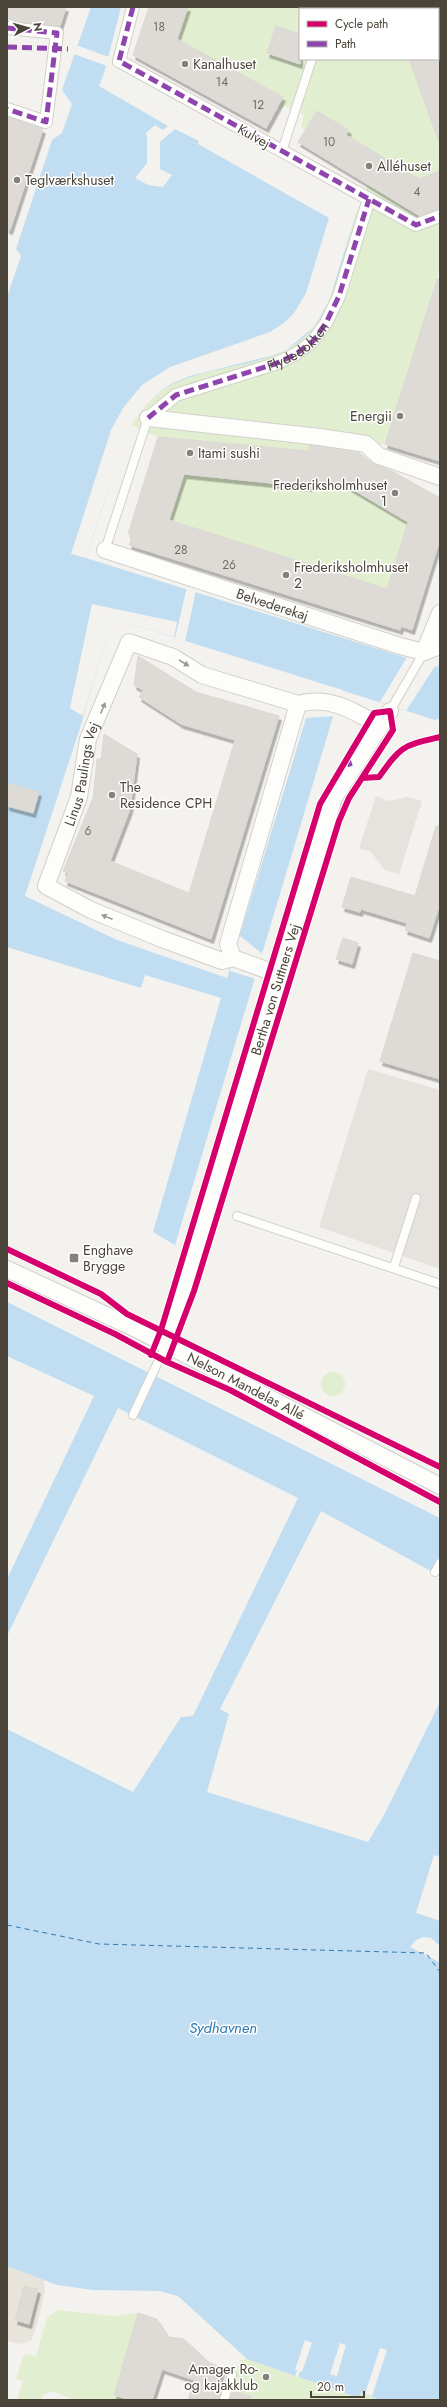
<svg xmlns="http://www.w3.org/2000/svg" width="447" height="2407" viewBox="0 0 447 2407" font-family="Jost,sans-serif">
  <style>
    .residential { fill: #e7e4dc }
    .industrial { fill: #e6e2de }
    .green { fill: #e1eecf }
    .parking { fill: #e6e3df }
    .water { fill: #c0ddf1; fill-rule: evenodd }
    .pier { fill: #f4f2ee }
    .lines { fill: none; stroke-linecap: round; stroke-linejoin: round }
    .ferry { stroke: #2e7ab2; stroke-width: 1; stroke-dasharray: 5 4; stroke-linecap: butt }
    .building { fill: #dedbd6; stroke: #dcd9d4; fill-rule: evenodd; filter: url(#shadow) }
    .service-casing { stroke: #d2d0cb; stroke-width: 10 }
    .pedestrian-casing { stroke: #d2d0cb; stroke-width: 14 }
    .minor-casing { stroke: #d2d0cb; stroke-width: 18 }
    .service { stroke: #fdfdfc; stroke-width: 8 }
    .pedestrian { stroke: #fdfdfc; stroke-width: 12 }
    .minor { stroke: #fdfdfc; stroke-width: 16 }
    .quiet { stroke: #8e44ad; stroke-width: 5; stroke-dasharray: 10 5; stroke-linecap: butt }
    .cycleway-casing { stroke: #fff; stroke-width: 8 }
    .cycleway { stroke: #d6006c; stroke-width: 6 }
    .oneway { fill: #9b9791 }
    .poi-dot { fill: #868178; stroke: #fff; stroke-width: 1.5 }
    .labels { text-anchor: middle; stroke-width: 3; stroke-linejoin: round; paint-order: stroke }
    .number-label { font-size: 12px; fill: #706a61 }
    .poi-label { font-size: 14px; fill: #4b4439; stroke: #fff; text-anchor: start }
    .street-label { font-size: 14px; fill: #4b4439; stroke: #fff }
    .water-label { font-size: 15px; font-style: italic; fill: #2e7ab2; stroke: #fff }
  </style>
  <defs>
    <filter id="shadow"><feDropShadow dx="2.5" dy="4.5" stdDeviation="0" flood-color="#0004"/></filter>
  </defs>
  <rect width="100%" height="100%" fill="#f4f2ee"/>
  <path class="residential" d="M7,2266l37,14 1,11 -9,37 -5,13 -11,3 -13,-3z"/>
  <path class="industrial" d="M368,1069l72,21v179l-121,-42z"/>
  <path class="green" d="M188,7h202v2h-90v50h109l31,84v28l-21,8 -73,-44 2,-5 -31,-19 -12,20 -4,-4 3,-12 -19,-9 -4,3 -4,-1 -100,-69z
    M368,184l53,32 19,8v44l-18,57 3,25 -10,-3 -30,97 -34,4 -41,-3 -1,6 -151,-14 -27,-12 19,-25 23,-17 17,-7 80,-20 16,-6 14,-10 29,-39 27,-87z
    M184,474l123,13 1,-7 34,3 66,39 -21,67 -218,-69z
    M321 1384a12 12 0 1 1 24 0a12 12 0 1 1-24 0Z
    M58,2310l55,6 25,-3 -24,82 10,3 -1,2h-49l-22,-9 -9,4 -2,5h-24l6,-19 -7,-2 8,-25 12,2 11,-38z
    M247,2359l111,39 2,-5 16,5 -1,2h-146l11,-40z"/>
  <path class="parking" d="M376,796l12,5 19,-4 15,4 -23,73 -14,-4 -14,-18 -12,-4z"/>
  <path class="water" d="M91,7h30l-16,63 251,144c-10,32 -22,89 -42,113 -44,54 -128,27 -174,83 -15,19 -20,44 -28,67 -8,27 -17,54 -26,81l350,109 4,-2v53l-5,2 -94,-30 -166,555 -22,-13 68,-234 -76,-23 -4,13 -134,-41v-650l14,-41 -5,-7 36,-109 10,-7 10,-29 -10,-14zM112,618l205,64 -90,296 -110,-38 -92,-44 55,-168z
    M7,1302l433,216v58l-119,-65 -101,198 9,5 -22,78 161,50 16,-27 56,-113v155l-6,-2 -18,58 24,8v479h-65l1,-2 -15,-5 -2,5 -112,-39 -69,-63 -19,-5 -66,-1 -36,-5 -50,-19v-537l126,63 48,-75 12,-1 105,-218 -180,-90 -111,228v-57l87,-183 -87,-40z"/>
  <path class="pier" d="M76,45l33,12 -2,9 -33,-12z
    M105,70l251,144 -27,87 -15,26 -28,23 -16,6 -80,20 -17,7 -13,8 -20,19 -15,27 -39,121 -15,-4 40,-124 12,-22 19,-23 28,-18 100,-35 14,-9 10,-10 12,-20 23,-75 -131,-74 1,-3 -24,-12 -15,13v27l12,6 -9,12 -15,-2 -13,-7 12,-15v-28l-2,-1 10,-9 8,5 5,-4 -69,-40z
    M187,587l9,3 -11,52 -10,-4z
    M92,604l85,18 -3,15 -62,-19 -29,98 -13,-8z
    M407,657l28,9 -29,45 -26,-9z
    M316,682l27,8 -8,26 -30,2z
    M240,936l24,19 -8,24 -26,-8z
    M423,1937l8,1 9,8 -1,16 -29,-15 6,-7z
    M305,2340l7,3 -10,29 -2,-1 -2,6h-3l2,-7h-2z
    M340,2343l6,2 -9,31 -7,-2z
    M380,2348l7,2 -15,46 -7,-2z"/>
  <g class="lines">
    <path class="ferry" d="M7,1925l92,19 327,9 14,19"/>
  </g>
  <path class="building" d="M7,7h59l-6,19 -53,-5z
    M149,7h39l-11,32 106,58 -17,31 -133,-73z
    M276,26l24,8v30l-33,-11z
    M409,59h31v80h-2z
    M317,111l32,19 -3,5 73,44 21,-8v38l-20,7 -122,-74z
    M7,117l36,12 -33,101 -3,-1z
    M437,279h3v182l-55,-17z
    M158,437l151,14 1,-6 49,8 17,12 14,5 50,28v41l-28,91 -11,-4 -1,4 -271,-85 3,-9 -4,-2zM184,474l126,13 -2,-7 34,3 66,39 -21,67 -218,-69z
    M138,656l58,36 83,24 -68,223 -146,-58 3,-8 -5,-2 30,-73 4,-39h4l3,-25 33,20 -7,55 -20,52 79,32 46,-153 -54,-16 -42,-27 4,-7 -9,-5z
    M7,783l32,9 -6,21 -26,-7z
    M436,826h4v77l-11,35 -24,-8 2,-7 -46,-14 -1,3 -18,-5 9,-30 64,19z
    M343,938l15,5 -6,21 -16,-5z
    M413,953l27,8v118l-60,-18z
    M24,2286l14,3 -9,35 -14,-4z
    M138,2313l19,6 12,18 15,2 26,24 13,5 -6,18 5,2 -3,12h-31l6,-20 -32,-11 -10,31h-21l-17,-5z
    M233,2391l18,5v4h-21z"/>
  <g class="lines">
    <g class="service-casing">
      <path id="service" d="M329,9v-2
        M282,151l30,-92
        M105,550l43,-132
        M390,711l34,-59
        M237,1216l203,68
        M394,1267l22,-69
        M133,1415l33,-70
        M435,1572l5,-9
        M224,2400l8,-25"/>
    </g>
    <g class="pedestrian-casing">
      <path id="pedestrian" d="M133,7l-14,54 297,164 24,-9
        M7,28l50,5 -11,89 -39,-13
        M148,418l28,-23 99,-31 21,-10 17,-13 13,-18 13,-27 30,-97"/>
    </g>
    <g class="minor-casing">
      <g id="minor">
        <path d="M148,418l172,19 46,7 13,12 61,21"/>
        <path id="s1" d="M105,550l295,96 24,6 16,-6"/>
        <path d="M424,652l16,-39"/>
        <path d="M233,958l-5,-14 70,-240"/>
        <path id="s2" d="M280,975l-47,-17 -11,3 -60,-22 -71,-29 -45,-24 33,-89 9,-58 41,-97 44,15 29,18 96,29c31,-9 56,7 82,22"/>
        <path id="s3" d="M7,1269l129,60 304,157"/>
        <path id="s4" d="M166,1345l168,-547 56,-87"/>
      </g>
    </g>
    <use href="#service" class="service"/>
    <use href="#pedestrian" class="pedestrian"/>
    <use href="#minor" class="minor"/>
    <g class="quiet">
      <path d="M133,7l-14,54 297,164 24,-9"/>
      <path d="M7,28l50,5 -11,89 -39,-13"/>
      <path d="M7,47l61,2"/>
      <path id="s5" d="M148,418l28,-23 99,-31 21,-10 17,-13 13,-18 13,-27 30,-97"/>
      <path d="M347,757l5,14"/>
    </g>
    <g class="cycleway-casing">
      <path id="cycleway" d="M362,778l17,-1c23,-32 23,-31 61,-40
        M7,1249l94,45 26,20 313,153
        M7,1283l108,51 52,28 63,28 210,112
        M151,1355l10,-25 159,-526 54,-91 16,-2 3,19 -44,68 -10,23 -145,470 -27,71"/>
    </g>
    <use href="#cycleway" class="cycleway"/>
  </g>
  <defs><path id="oneway-solid" d="M-6-.8H1V-3.2L6.5 0L1 3.2V.8H-6Z"/></defs>
  <g class="oneway">
    <use href="#oneway-solid" transform="translate(184 663) rotate(32)"/>
    <use href="#oneway-solid" transform="translate(103 708) rotate(-68)"/>
    <use href="#oneway-solid" transform="translate(107 917) rotate(-158)"/>
  </g>
  <g class="poi-dot">
    <circle cx="185" cy="64" r="4"/>
    <circle cx="369" cy="166" r="4"/>
    <circle cx="17" cy="180" r="4"/>
    <circle cx="400" cy="416" r="4"/>
    <circle cx="190" cy="453" r="4"/>
    <circle cx="395" cy="493" r="4"/>
    <circle cx="286" cy="575" r="4"/>
    <circle cx="112" cy="795" r="4"/>
    <rect x="69" y="1253" width="10" height="10" rx="2"/>
    <circle cx="266" cy="2377" r="4"/>
  </g>
  <g class="labels">
    <g class="number-label">
      <text x="159" y="31">18</text>
      <text x="222" y="86">14</text>
      <text x="258" y="109">12</text>
      <text x="329" y="146">10</text>
      <text x="417" y="196">4</text>
      <text x="181" y="554">28</text>
      <text x="229" y="569">26</text>
      <text x="88" y="835">6</text>
    </g>
    <g class="poi-label">
      <text x="193" y="69">Kanalhuset</text>
      <text x="377" y="171">Alléhuset</text>
      <text x="25" y="185">Teglværkshuset</text>
      <text x="392" y="421" text-anchor="end">Energii</text>
      <text x="198" y="458">Itami sushi</text>
      <text x="387" y="490" text-anchor="end">Frederiksholmhuset<tspan x="387" dy="16">1</tspan></text>
      <text x="294" y="572">Frederiksholmhuset<tspan x="294" dy="16">2</tspan></text>
      <text x="120" y="792">The<tspan x="120" dy="16">Residence CPH</tspan></text>
      <text x="83" y="1255">Enghave<tspan x="83" dy="16">Brygge</tspan></text>
      <text x="258" y="2374" text-anchor="end">Amager Ro-<tspan x="258" dy="16">og kajakklub</tspan></text>
    </g>
    <g class="street-label">
      <text transform="translate(254 136) rotate(29)" y="5">Kulvej</text>
      <text dy="5" stroke="none"><textPath href="#s5" startOffset="169">Flydedokken</textPath></text>
      <text dy="5" stroke="none"><textPath href="#s1" startOffset="176">Belvederekaj</textPath></text>
      <text dy="5" stroke="none"><textPath href="#s2" startOffset="371">Linus Paulings Vej</textPath></text>
      <text dy="5" stroke="none"><textPath href="#s4" startOffset="372">Bertha von Suttners Vej</textPath></text>
      <text dy="5" stroke="none"><textPath href="#s3" startOffset="266">Nelson Mandelas Allé</textPath></text>
    </g>
    <g class="water-label">
      <text x="223" y="2033">Sydhavnen</text>
    </g>
  </g>
  <rect width="447" height="2407" fill="none" stroke="#4b4439" stroke-width="16"/>
  <rect x="299" y="8" width="140" height="52" fill="#ffffff" stroke="#b7b4b0"/>
  <rect x="307" y="21" width="20" height="6" fill="#d6006c" stroke="#b7b4b0"/>
  <text x="335" y="28" font-size="12" fill="#4b4439">Cycle path</text>
  <rect x="307" y="41" width="20" height="6" fill="#8e44ad" stroke="#b7b4b0"/>
  <text x="335" y="48" font-size="12" fill="#4b4439">Path</text>
  <g transform="translate(28 28) rotate(84)" stroke="#ffffff" stroke-width="3" paint-order="stroke">
  <path d="M0-3L7 15L0 10L-7 15Z" fill="#4b4439"/>
  <text y="-6" font-size="11" font-weight="bold" text-anchor="middle" fill="#4b4439">N</text>
  </g>
  <path d="M311 2391v6h53v-6" fill="none" stroke="#4b4439" stroke-width="2"/>
  <text x="317" y="2391" font-size="12" fill="#4b4439" stroke="#ffffff" stroke-width="3" paint-order="stroke">20 m</text>
</svg>
